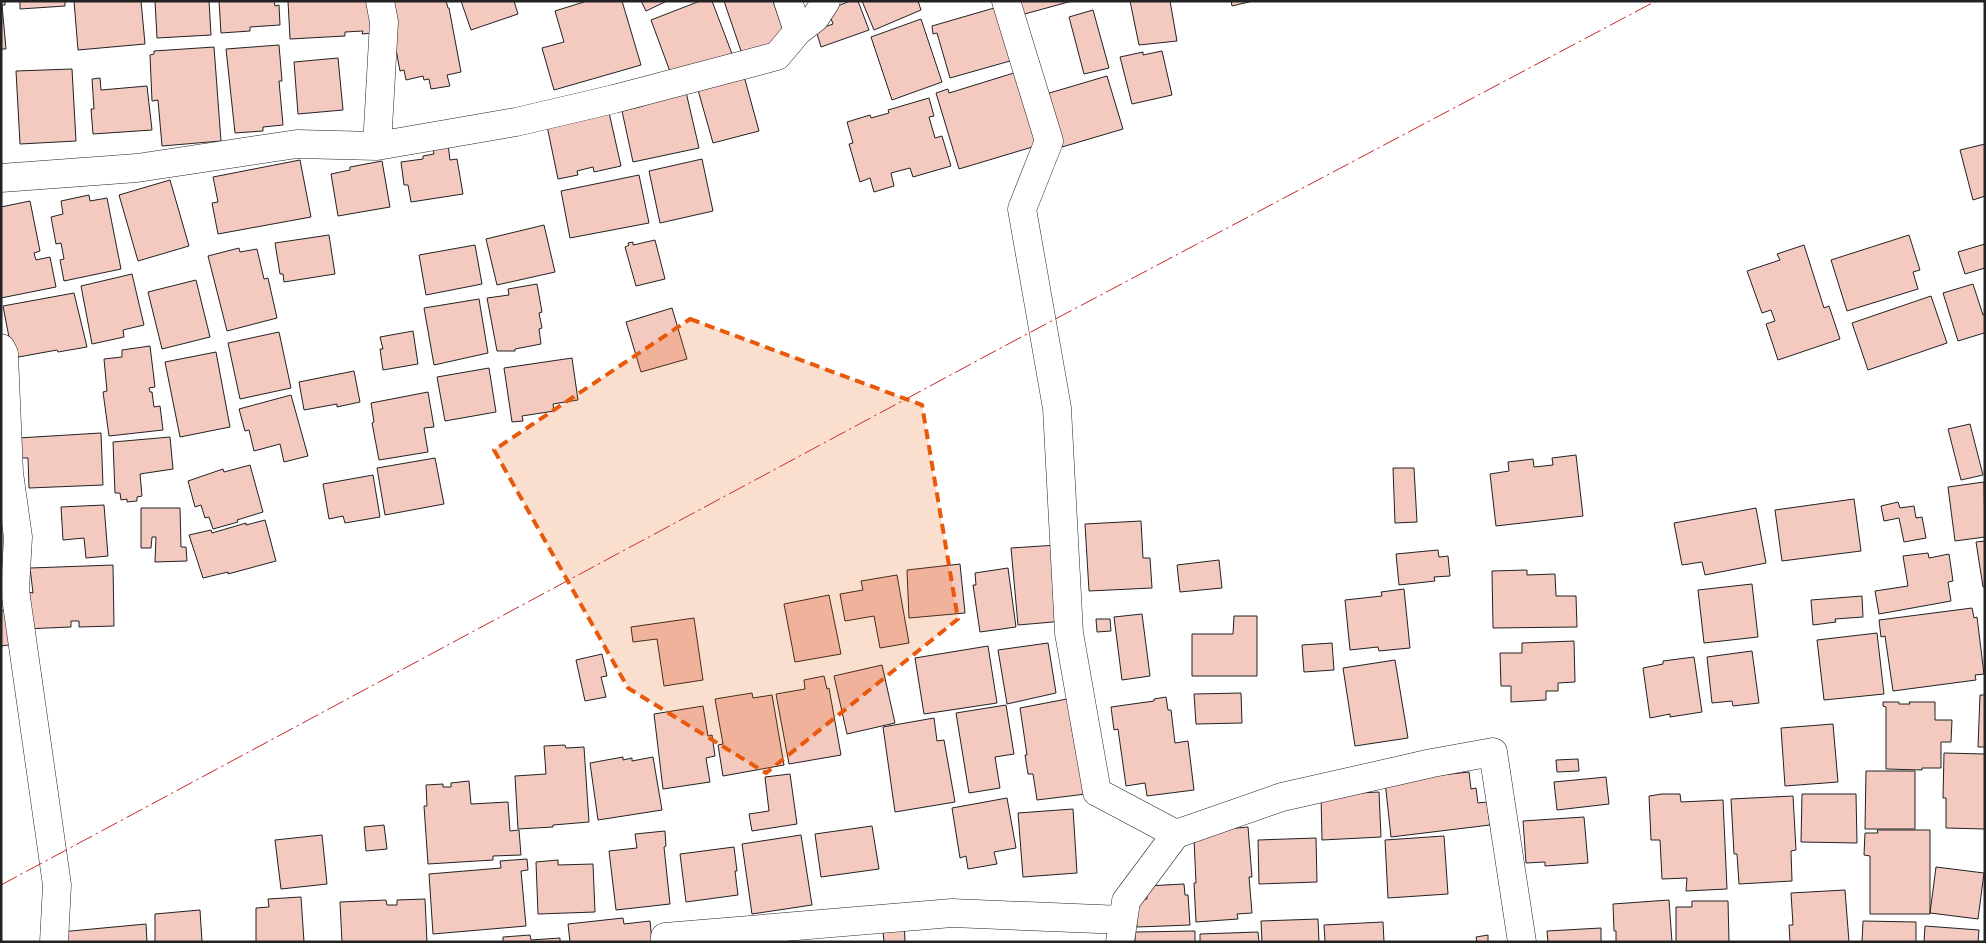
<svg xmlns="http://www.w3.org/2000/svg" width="1986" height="943" viewBox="0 0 1986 943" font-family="'IBM Plex Serif',serif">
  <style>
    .building { fill: #f3c9c0; stroke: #222 }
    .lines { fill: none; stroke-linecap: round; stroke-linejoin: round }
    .minor-casing { stroke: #222; stroke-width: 29 }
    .minor { stroke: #fff; stroke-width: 28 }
    .power { stroke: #c62828; stroke-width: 1; stroke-dasharray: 18 4 2.5 4; stroke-linecap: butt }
    .marked { fill: #e8590c; fill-opacity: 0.2; stroke: #e8590c; stroke-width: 4; stroke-dasharray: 10 6; stroke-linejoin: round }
  </style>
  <rect width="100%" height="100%" fill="#fff"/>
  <path class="building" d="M1,1h4v4h-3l4,44h-5z
    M20,1h45v5l-45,3z
    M74,1h67l4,43 -67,6z
    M155,1h54l2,34 -54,3z
    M219,1h55l1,5 4,-1 1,20 -30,2v4l-29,2z
    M288,1h84l1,32 -11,1 1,-3 -18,1v4l-55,3z
    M387,1h59l2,7h1l12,64 -14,3 3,11 -19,3 -2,-10 -5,1 -1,-4 -17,4 -2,-10 -4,1z
    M461,1h53l4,13 -47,16z
    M587,1h35l19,64 -87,25 -12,-42 22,-6 -9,-31z
    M641,1h26l-21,10z
    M700,1h12l22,58 -62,18 -21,-57z
    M724,1h49l13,38 -44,15z
    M850,1h8l11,29 -48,17 -5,-17 17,-6 -5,-14z
    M862,1h56l3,9 -47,20z
    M1018,1h54l-51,14z
    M1130,1h40l7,40 -38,4z
    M1231,1h22l-21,5z
    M1001,6l16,53 -67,19 -13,-45 -4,1 -1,-8z
    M1093,10l16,58 -25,6 -15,-57z
    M921,19l21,63 -50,18 -21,-63z
    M279,45l3,36h-3l4,44 -20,2v4l-28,2 -9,-84z
    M214,47l7,94 -59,5 -4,-46 -6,1 -2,-46 4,-1v-3z
    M1162,51l10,44 -40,9 -12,-47 23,-5v3z
    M338,58l5,52 -45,4 -4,-52z
    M72,69l4,72 -56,3 -4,-73z
    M1017,72l22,73 -80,24 -23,-76 12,-4 1,4z
    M744,76l15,55 -46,12 -15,-53z
    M1107,76l16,53 -61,18 -16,-53z
    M100,78l1,12 46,-4 5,44 -59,4 -2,-25h3l-2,-30z
    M686,92l13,56 -66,14 -11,-51 21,-5 -2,-8z
    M929,98l5,18 -5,1 6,21 7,-2 9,30 -38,11 -3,-9 -19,5 3,13 -20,6 -4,-14 -10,4 -11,-38 4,-1 -6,-21 23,-7 1,3 18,-5 -1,-3z
    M608,108l13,58 -27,6 -1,-5 -16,4 1,4 -20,4 -12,-58z
    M448,144l2,16 7,-1 6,35 -52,8 -3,-17h-4l-3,-23 22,-3v-3l11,-2 -2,-8z
    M1985,144v52l-12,4 -13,-50z
    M702,159l11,52 -53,12 -11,-52z
    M300,160l11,57 -93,17 -6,-31 6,-1 -5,-25z
    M382,161l8,46 -52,9 -7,-42 19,-4v-3z
    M639,175l10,48 -79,15 -9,-47z
    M170,180l19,66 -51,15 -19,-66z
    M89,195l1,6 17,-3 14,71 -57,12 -4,-21 4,-1 -3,-16 -5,1 -5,-27 12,-3 -2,-13z
    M30,201l10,50 -6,2 2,7 14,-3 6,30 -55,11v-91z
    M544,225l11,47 -58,13 -11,-46z
    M329,235l6,39 -51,8 -1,-8h-3l-5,-31z
    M1909,235l11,35 -7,2 5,17 -71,22 -16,-51z
    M655,240l10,39 -29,7 -11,-39 4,-2 -1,-2 5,-1v3z
    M1985,244v24l-20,6 -7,-22z
    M475,245l7,39 -56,11 -7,-40z
    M1804,245l20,63 5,-2 11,33 -62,21 -12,-36 9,-3 -4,-11 -9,3 -15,-42 33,-11 -3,-6z
    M239,248l1,4 17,-3 7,30 4,-1 9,40 -50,13 -19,-75z
    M132,274l12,51 -21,5 1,7 -32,7 -11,-58z
    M196,280l14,57 -48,12 -14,-57z
    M537,284l5,28 -3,1 3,15 -3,1 2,15 -26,5v2h-18l-10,-53 22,-3 -1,-6z
    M1973,284l10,31 2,-1v17l-1,2 -26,8 -15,-48z
    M74,293l13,54 -29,5 -1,-2 -44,8 -10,-52z
    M1931,296l16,47 -79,27 -16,-47z
    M479,299l9,54 -54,12 -10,-57z
    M672,308l15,51 -46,13 -15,-50z
    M413,331l5,33 -35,6 -3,-21h3l-3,-12z
    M279,332l12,56 -51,11 -12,-56z
    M150,346l5,41 -6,1 1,4h2l2,15 6,-1 3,24 -54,6 -6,-44 4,-1 -3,-32 18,-2v-7z
    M216,352l14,75 -50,10 -15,-75z
    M572,358l6,42 -25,4 1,7 -32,5 1,5 -11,1 -8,-54z
    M489,368l7,44 -51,9 -8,-44z
    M354,371l6,31 -23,5v-3l-33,6 -5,-28z
    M428,392l6,35 -10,1 4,24 -49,8 -7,-37 2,-1 -3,-19z
    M291,395l17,61 -24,6 -4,-18 -26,7 -5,-21 -4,1 -6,-22z
    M1970,424l13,51 -22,5 -13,-51z
    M101,433l2,52 -74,3 -1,-30h-9l-1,-20z
    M170,437l3,32 -33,5 2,22 -5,1v4l-10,1v-3l-6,1 -1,-7h-5l-2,-51z
    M1576,455l7,61 -87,10 -6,-52 19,-3 -1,-9 25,-3 1,8 19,-2 -1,-7z
    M435,458l9,46 -59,11 -8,-47z
    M250,465l13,47 -26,8 1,2 -25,7 -4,-12 -4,1 -4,-13 -6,2 -7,-26 35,-12 1,3z
    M1393,468h21l3,54 -22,1z
    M373,475l7,42 -35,6 -2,-7 -14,3 -6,-35z
    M1984,482l1,55 -30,4 -7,-54z
    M1854,499l7,52 -79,10 -7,-51z
    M1,500l11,73 -11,2z
    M1898,502l2,6 14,-2 2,12 6,-1 4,21 -22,4 -5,-24 -15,3 -3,-15z
    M104,505l4,51 -22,2 -2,-20 -21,2 -2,-33z
    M141,508h39l1,39h5l1,14 -32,1 1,-25h-4l-1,11h-10z
    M1756,508l10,55 -61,12 -3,-13 -20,3 -8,-42z
    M265,520l11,41 -48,13v-2l-25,6 -14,-43 22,-5 1,3 34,-10v2z
    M1141,521l2,37h7l2,30 -63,3 -4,-67z
    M1985,541v46h-2l-7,-45z
    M1057,545l7,76 -46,4 -7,-77z
    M1438,550l1,7 9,-1 2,20 -16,1 1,4 -36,4 -3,-31z
    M1928,553l1,5 20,-4 4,27 -5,1 3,19 -72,13 -4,-23 33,-5 -5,-30z
    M1219,560l3,28 -42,4 -3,-27z
    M960,564l5,49 -56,5 -2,-48z
    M113,565l1,61 -35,1v-6h-8v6l-48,2 -1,-38 11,2 -3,-25z
    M1008,568l8,59 -36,5 -7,-47h3l-1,-12z
    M1527,570v5l28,-1 1,22h20l1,31 -84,1 -1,-57z
    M897,575l12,68 -29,5 -6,-32 -29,5 -5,-27 23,-4 -2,-9z
    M1752,584l6,53 -54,6 -6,-53z
    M1404,589l6,59 -31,3 -1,-4 -28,3 -5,-50 37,-4 -1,-4z
    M829,595l12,59 -46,8 -11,-58z
    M1862,596l1,21 -28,2 1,3 -23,3 -2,-25z
    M1972,608l2,10 3,-1 7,57 -9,1 1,5 -83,11 -8,-55 -4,1 -2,-17z
    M5,610l4,35 -8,1v-35z
    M1142,614l8,62 -28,4 -8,-63z
    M1234,616h23v60h-65v-42h41z
    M694,618l9,62 -39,6 -7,-47 -24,3 -2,-15z
    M1096,619h14l1,12 -14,1z
    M1877,633l7,61 -60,6 -7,-60z
    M1574,641l1,41 -17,1v8h-12v9l-35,2v-16h-10l-1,-33h22v-10z
    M1048,643l8,50 -49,11 -9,-54z
    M1332,643l2,27 -30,2 -2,-27z
    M988,646l9,57 -73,11 -9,-56z
    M1752,651l7,52 -26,3 -1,-5 -20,2 -5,-46z
    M602,654l5,22 -6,1 5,20 -21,4 -9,-41z
    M1694,657l8,55 -32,5v-3l-20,4 -7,-50 20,-4v-3z
    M1395,660l13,78 -53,8 -12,-78z
    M882,665l13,58 -48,11 -13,-58z
    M824,676l3,13 2,-1 12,67 -52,9 -13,-70 29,-5 -1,-9z
    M752,693l1,5 19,-3 12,70 -61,11 -5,-31 5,-1 -8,-45z
    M1241,693l1,30 -46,1 -2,-30z
    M1980,695h5v52h-7z
    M1166,697l2,13h3l4,33 13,-2 6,49 -47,6 -2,-13 -19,3 -8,-57 -4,1 -3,-23 43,-6v-2z
    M1072,698l14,96 -49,6 -4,-26h-5l-3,-19h2l-7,-47z
    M1883,702h16v2h11l-1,-2h26v18h17l-1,22h-10v26h-19v2l-36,-1v-62l-3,-1z
    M1006,705l8,49 -19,3 5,31 -31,5 -13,-80z
    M703,706l5,30 4,-1 3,21 -9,2 4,24 -47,7 -9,-75z
    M934,718l3,23 7,-1 11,62 -60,10 -12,-85z
    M1833,724l5,58 -53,4 -4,-58z
    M565,745l1,3 18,-1 5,75 -36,3v2l-35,2 -3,-53 31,-2 -2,-28z
    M1944,753l41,1v75l-39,-1v-30h-3z
    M623,757v3l9,-2v3l21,-4 9,53 -64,10 -8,-57z
    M1578,759l1,12 -22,1 -1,-12z
    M1866,771h49v58h-50z
    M1469,772l2,17 5,-1 2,15 9,-1 3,23 -99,12 -6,-56z
    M790,774l7,50 -45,7 -3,-17 20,-3 -4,-34z
    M1606,777l3,27 -52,6 -3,-28z
    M469,781l2,23 37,-2 2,29 9,-1 2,25 -28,1v4l-65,4 -4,-58h3l-1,-21 17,-1v3h8v-4z
    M1379,792l2,45 -59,3 -1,-45z
    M1662,794h18l1,8 42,-2 4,89 -41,2 1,-13 -25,1 -2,-39h-9l-2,-44z
    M1802,794h54l1,49 -56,-1z
    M1793,796l3,54 -5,1 1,30 -53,3 -2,-30h-3l-3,-55z
    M1007,798l9,50 -22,4 3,12 -29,5 -2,-13 -6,2 -8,-50z
    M1073,809l4,64 -54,4 -5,-64z
    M1584,817l4,46 -43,3v-4l-19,1 -3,-42z
    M384,825l3,24 -21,2 -2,-24z
    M872,826l7,43 -58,8 -6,-43z
    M1248,827l4,50h-3l3,36 -15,1 1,5 -42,3 -2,-39h2l-2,-44 12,-8z
    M1877,830h53v84h-60v-58l-6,-1 1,-22h13z
    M665,831l1,15 -2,1 6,57 -54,6 -7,-59 28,-3 -2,-14z
    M322,835l5,49 -46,5 -6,-49z
    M801,835l11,70 -60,9 -10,-70z
    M1444,836l4,58 -60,4 -3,-58z
    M1316,838l1,44 -58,2 -1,-44z
    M734,847l3,24h-2l3,24 -52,7 -6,-48z
    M527,859l1,11 -7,1 5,55 -93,8 -4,-60 72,-6 -1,-7z
    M558,860v5l35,-1 2,48 -57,2 -2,-52z
    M1936,867l48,6 -6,46 -48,-6z
    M1184,884l1,11h3l2,30 -53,2 -2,-28h12l-1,-13z
    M1845,890l4,52h-59l-1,-17h4l-2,-32z
    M301,897l3,45h-48v-34l13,-1 -1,-8z
    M425,899l2,43h-85l-2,-40 46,-2 1,5h10v-5z
    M1669,900l3,42h-56v-11h-2l-1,-27z
    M1692,901h36l1,41h-53v-35h16z
    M200,910l2,32h-47v-28z
    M623,918l1,6 26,-3 2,21h-82l-2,-18z
    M904,918l1,24h-21l-2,-22z
    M1318,919l1,23h-57l-1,-21z
    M1863,921l53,1v20h-54z
    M1383,922l1,20h-59l-1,-17z
    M146,924l1,18h-86l-1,-10z
    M1925,926l54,4 -1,12h-54z
    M1601,928v14h-53l-1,-11z
    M1195,931v11h-60v-10z
    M1258,932l1,10h-59v-8z
    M530,935l1,5 29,-2v4h-57v-5z
    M1488,935v7h-11l-1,-5z"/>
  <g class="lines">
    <g class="minor-casing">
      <path id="minor" d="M788,1l10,30
        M1006,1l43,140 -27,68 35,199 12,225 28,159 79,42
        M377,146l7,-124 -4,-21
        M1,178l136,-10 160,-24 80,2 139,-24 98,-23 163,-43 21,-25 17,-13 11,-17
        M1,348l3,6 5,119 9,64 -3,53 42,295 -3,57
        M665,942v-5l287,-24 171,7
        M1120,942l6,-41 50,-67 106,-37 150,-34 61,-11 29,190"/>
    </g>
    <use href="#minor" class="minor"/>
    <path class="power" d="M1,885l1011,-543 644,-341"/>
  </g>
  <path class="marked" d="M690,319l232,86 36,214 -192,154 -138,-85 -134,-238z"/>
  <rect width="1986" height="943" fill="none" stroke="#222222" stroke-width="5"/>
</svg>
